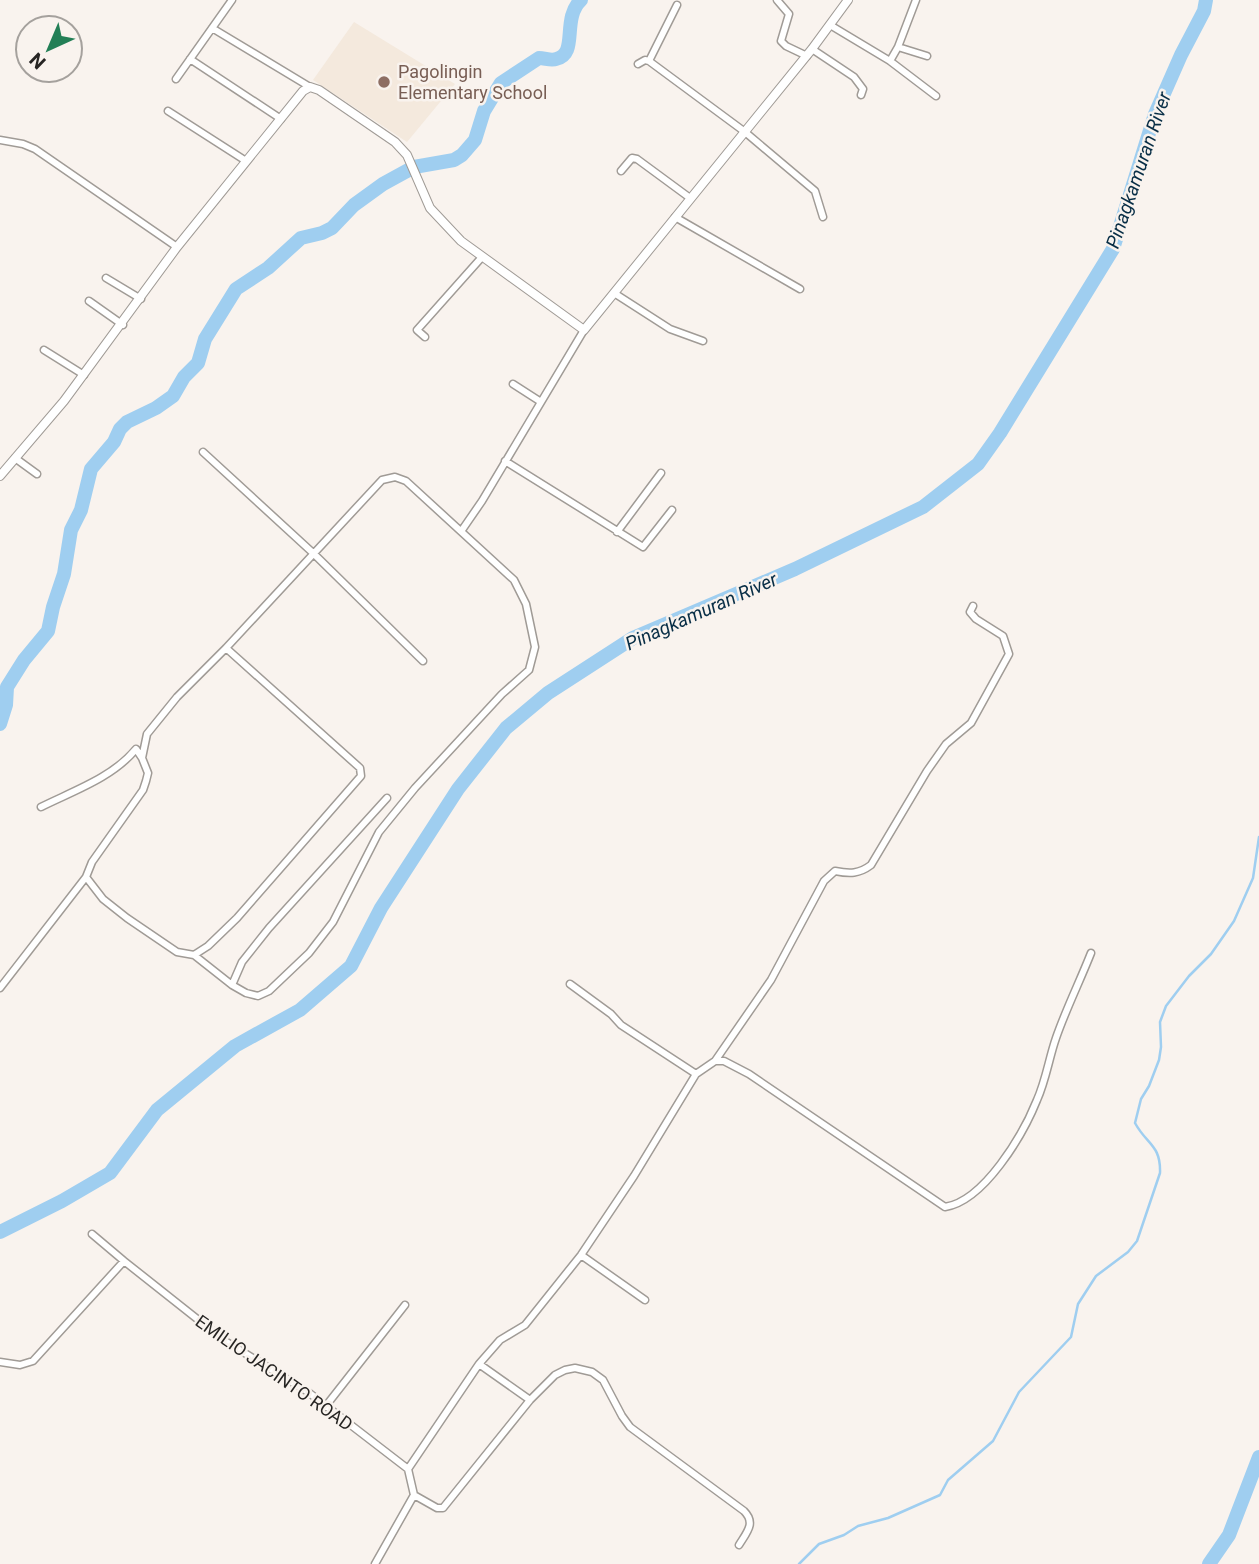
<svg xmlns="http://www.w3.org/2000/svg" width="1259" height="1564" viewBox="0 0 1259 1564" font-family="Roboto,sans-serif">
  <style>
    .built { fill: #f4e9dd }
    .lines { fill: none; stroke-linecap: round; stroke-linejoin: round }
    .stream { stroke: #9fcef0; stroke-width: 2.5 }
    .river { stroke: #9fcef0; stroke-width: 14 }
    .minor-casing { stroke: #a09b96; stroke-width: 9 }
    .tertiary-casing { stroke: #a09b96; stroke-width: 10 }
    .minor { stroke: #fff; stroke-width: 6 }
    .tertiary { stroke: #fff; stroke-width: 8 }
    .education-dot { fill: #8d6e63; stroke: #f9f3ee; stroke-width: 2.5 }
    .labels { text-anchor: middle; stroke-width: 5; stroke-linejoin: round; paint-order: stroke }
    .education-label { font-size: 18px; fill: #785e54; stroke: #f9f3ee; text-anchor: start }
    .street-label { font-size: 18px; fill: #272523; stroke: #f9f3ee }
    .water-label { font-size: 19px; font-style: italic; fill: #082e46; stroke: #f9f3ee }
  </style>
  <rect width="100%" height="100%" fill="#f9f3ee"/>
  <path class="built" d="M354,22l101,62 -48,58 -94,-62z"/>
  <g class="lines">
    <path class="stream" d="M799,1564l20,-20 25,-9 14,-9 30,-8 52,-23 8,-15 45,-39 26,-49 52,-55 7,-33 18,-28 32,-24 9,-11 23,-68c1,-28 -13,-28 -25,-50l6,-24 8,-13 10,-26 2,-13 -1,-25 6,-16 23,-30 22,-22 23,-33 19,-43 6,-41"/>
    <path class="river" d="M0,724l6,-19 1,-18 17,-27 24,-29 5,-24 11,-33 7,-44 10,-20 10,-41 23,-27 6,-13 7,-7 29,-14 17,-12 11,-19 14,-14 7,-24 31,-50 32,-21 33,-30 21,-5 10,-5 22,-23 29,-21 31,-17 40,-7 8,-5 13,-15 9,-29 17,-28 38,-25c6,0 12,3 17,1 23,-5 5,-40 25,-59
      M0,1232l62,-31 48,-28 47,-63 78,-64 65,-36 51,-44 30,-58 77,-119 48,-61 42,-35 85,-55 162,-69 128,-62 55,-43 22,-31 113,-184 42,-135 26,-59 23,-44 2,-11
      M1209,1564l20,-29 30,-78"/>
    <g class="minor-casing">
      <path id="minor" d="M777,0l12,14 -8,27 5,5 21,10
        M830,25l60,36 46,35
        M212,28l98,59
        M898,47l18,-47
        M812,49l42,28 9,12 -2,6
        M190,59l91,60
        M649,61l28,-56
        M890,61l8,-14 29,9
        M638,64l7,-4 4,1 96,71 70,59 8,26
        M176,79l56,-79
        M168,111l78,50
        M0,140l23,4 12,5 142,98
        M621,171l11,-13 5,1 53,39
        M675,217l125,72
        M106,278l35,21
        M614,293l56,36 33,12
        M89,301l34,24
        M425,337l-8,-7 65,-73
        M44,350l40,25
        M513,384l28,18
        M203,452l110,101 110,108
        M15,458l22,16
        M505,461l138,86 29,-37
        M462,530l20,-29 102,-171
        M617,532l44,-59
        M41,807c32,-16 71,-29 95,-58l6,9
        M194,955l14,-9 29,-28 124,-142 -1,-8 -134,-120
        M570,984l41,30 10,11 75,49
        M232,985l10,-23 27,-34 118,-130
        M0,988l86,-111 6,-15 51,-72 3,-9 2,-8 -6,-15 5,-24 30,-37 49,-49 156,-168 13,-3 11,4 108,99 12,24 9,43 -6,23 -27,24 -87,94 -36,44 -46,90 -24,31 -40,38 -11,5 -12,-3 -14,-8 -38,-30 -17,-3 -50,-34 -24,-19 -17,-22
        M715,1061l56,-81 53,-99 11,-10c15,3 24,3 36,-6l56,-94 19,-27 25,-21 38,-69 -6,-18 -27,-17 -6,-7 3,-6
        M92,1234l32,27 101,80 83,51 100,77 6,26 -39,69
        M581,1255l64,45
        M0,1362l20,3 13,-4 91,-100
        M479,1364l51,36
        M325,1407l80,-102
        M408,1469l71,-105 21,-24 25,-15 56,-70 53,-79 62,-102 19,-13h9l25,13 196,133c39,-6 78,-72 92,-107 9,-20 12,-42 19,-62 10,-29 24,-57 35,-85
        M414,1495l23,13h6l87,-108 25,-25 10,-5 10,-2 17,4 11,8 19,36 8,11 114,84c12,12 3,21 -5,34"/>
    </g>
    <g class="tertiary-casing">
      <path id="tertiary" d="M0,476l64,-75 113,-154 126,-156 7,-4 9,3 76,52 12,13 23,53 31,33 123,89 228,-281 36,-49"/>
    </g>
    <use href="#minor" class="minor"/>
    <use href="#tertiary" class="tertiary"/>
  </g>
  <circle class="education-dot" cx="384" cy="82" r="7"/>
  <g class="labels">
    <g class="education-label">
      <text x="398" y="78">Pagolingin<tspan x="398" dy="21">Elementary School</tspan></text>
    </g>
    <g class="street-label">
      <text transform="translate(274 1373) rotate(35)" y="6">EMILIO JACINTO ROAD</text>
    </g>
    <g class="water-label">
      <text transform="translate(1138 170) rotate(-71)" y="7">Pinagkamuran River</text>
      <text transform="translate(701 611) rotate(-24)" y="7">Pinagkamuran River</text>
    </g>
  </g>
  <g transform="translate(49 49) rotate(224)"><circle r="33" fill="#f9f3ee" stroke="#a5a19d" stroke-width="2"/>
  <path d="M0-5L12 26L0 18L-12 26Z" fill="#237f56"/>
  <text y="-10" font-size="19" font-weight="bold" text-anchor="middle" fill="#272523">N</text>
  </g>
</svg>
